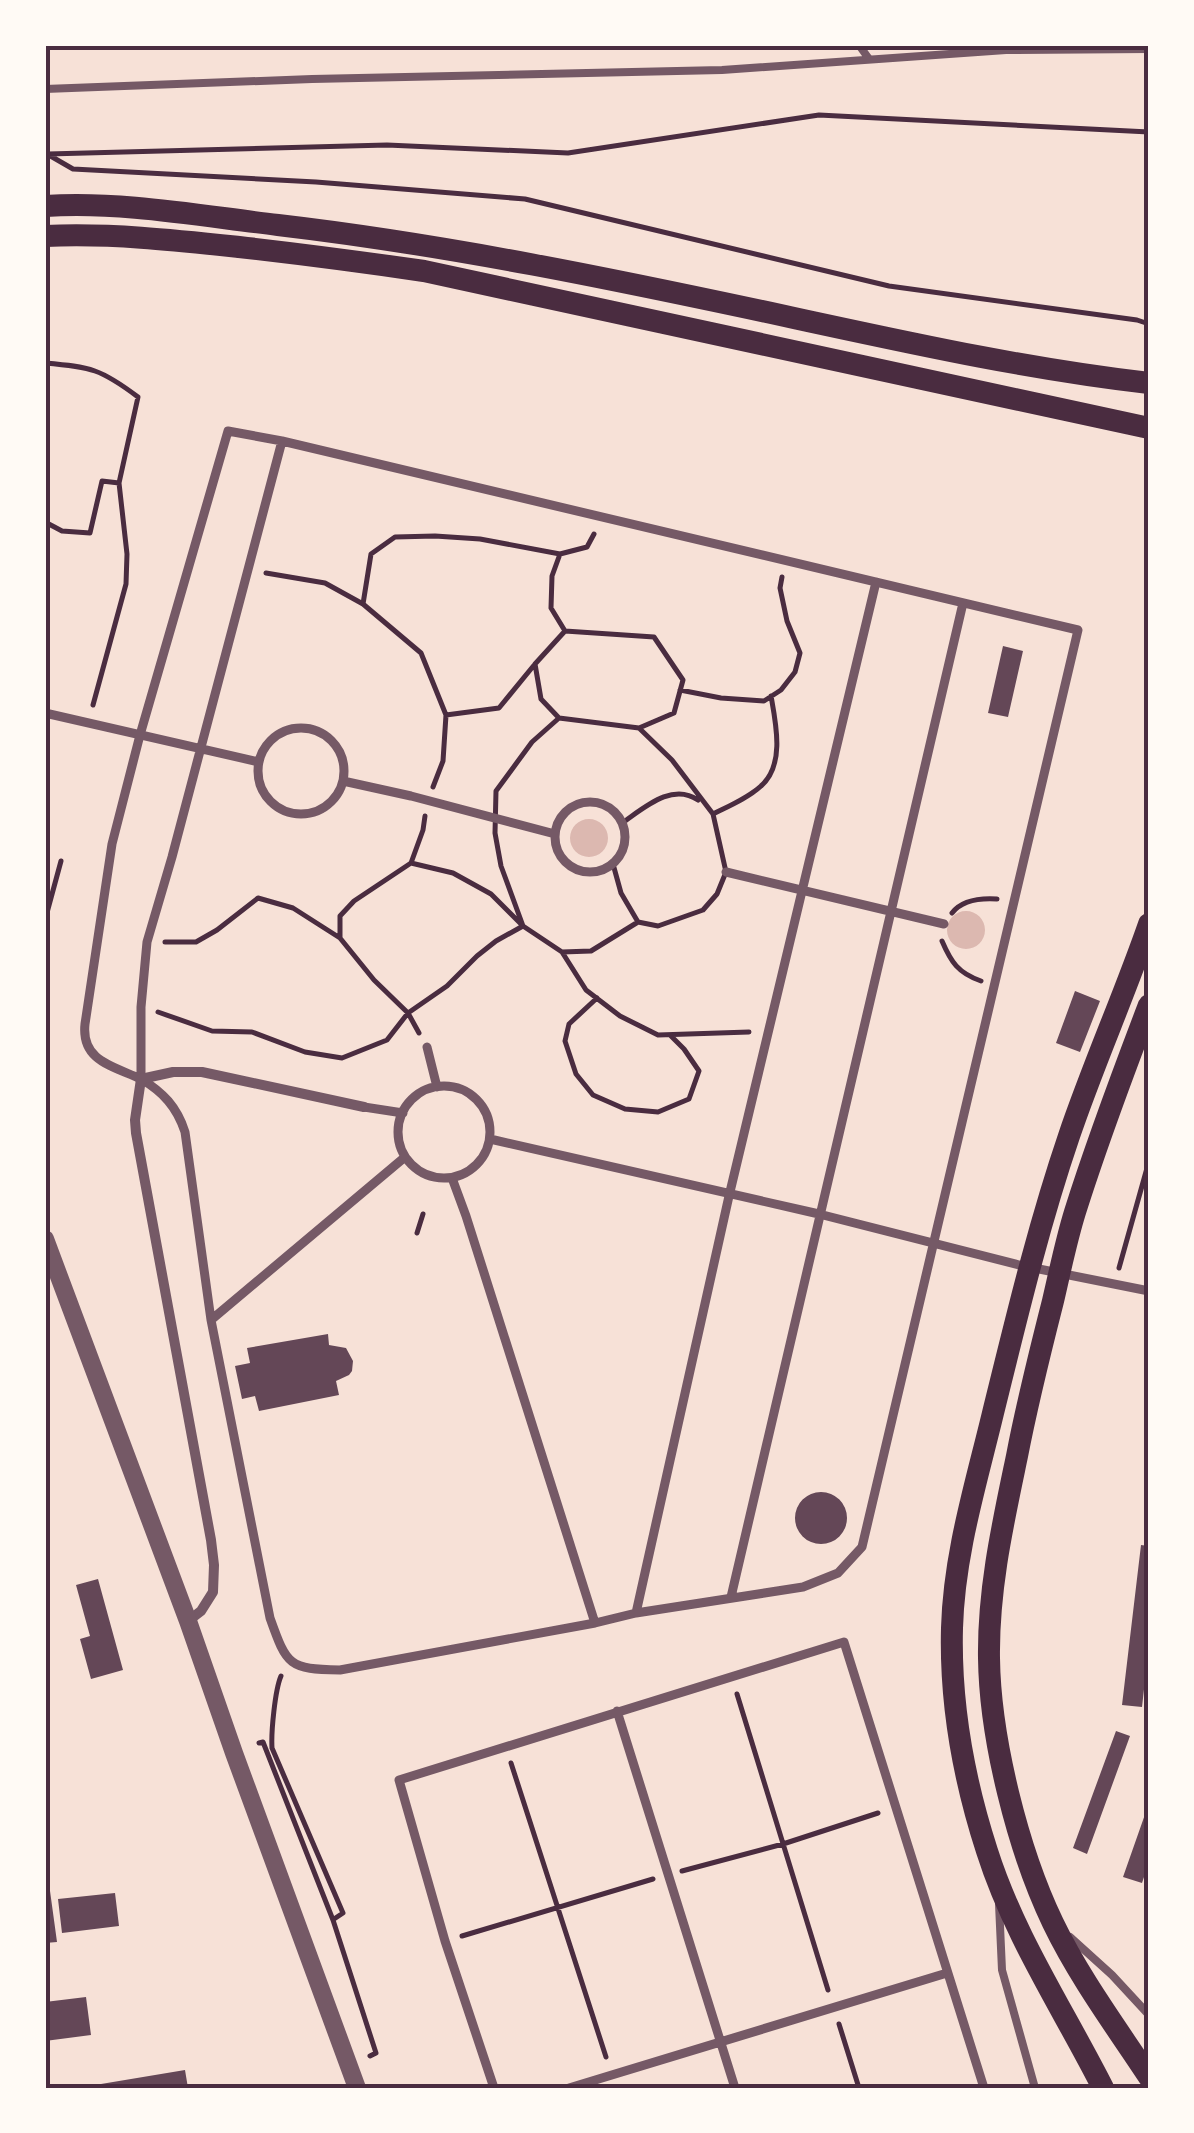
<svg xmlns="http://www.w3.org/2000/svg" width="1194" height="2133" viewBox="0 0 1194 2133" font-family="'Titillium Web',sans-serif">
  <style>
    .water { fill: #dcb8b0 }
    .building { fill: #644757 }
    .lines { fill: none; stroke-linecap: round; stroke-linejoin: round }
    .path { stroke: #4a2c40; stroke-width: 5 }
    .service { stroke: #755966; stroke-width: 8 }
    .pedestrian { stroke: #755966; stroke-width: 9 }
    .minor { stroke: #755966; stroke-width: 10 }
    .tertiary { stroke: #755966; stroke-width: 18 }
    .primary { stroke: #4a2c40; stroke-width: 22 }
    .neatline { fill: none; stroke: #4a2c40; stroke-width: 4 }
  </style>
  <rect width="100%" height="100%" fill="#f7e1d7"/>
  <path class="water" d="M570 838a19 19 0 1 1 38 0a19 19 0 1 1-38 0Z
    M947 930a19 19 0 1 1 38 0a19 19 0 1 1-38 0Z"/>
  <path class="building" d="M1003,646l20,5 -15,66 -20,-4z
    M1075,991l25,10 -20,51 -24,-9z
    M328,1334l1,11 17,3 7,13 -1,10 -3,4 -13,6 3,14 -80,16 -4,-15 -13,3 -7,-33 15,-3 -3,-15z
    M795 1518a26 26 0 1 1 52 0a26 26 0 1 1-52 0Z
    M1141,1545l8,1v99l-7,62 -20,-2z
    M98,1579l25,91 -32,9 -11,-40 10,-3 -14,-51z
    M1116,1731l14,5 -43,118 -14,-6z
    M1149,1803v59l-7,21 -19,-6z
    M45,1869h2l10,73 -12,1z
    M115,1893l4,33 -57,7 -4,-34z
    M86,1997l5,38 -46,6v-39z
    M185,2070l3,18h-99v-2z"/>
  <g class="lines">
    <path class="path" d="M47,154l26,15 243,13 209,17 364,87 248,34 12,4
      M48,154l339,-9 181,8 251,-38 330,17
      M45,363c46,4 56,6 93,34l-19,86 8,71 -1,30 -33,121
      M45,522l17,9 28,2 12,-52 17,2
      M560,554l-8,22 -1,32 14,23
      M266,573l59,10 38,21 58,49 25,62 -3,46 -10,26
      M363,604l8,-50 24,-17 40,-1 45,3 80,15 27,-7 7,-13
      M680,690l41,8 43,3 17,-11 14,-18 5,-19 -13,-32 -7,-33 2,-11
      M446,715l53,-7 36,-44
      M559,718l80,10 33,32 41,54 13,58 -9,22 -14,16 -45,16 -20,-4 -47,29 -29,1 -39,-26 -22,-60 -6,-33 1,-42 36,-49z
      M559,718l-18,-19 -6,-35 30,-33 89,6 29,43 -9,33 -35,15
      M713,814c16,-8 35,-16 48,-28 24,-21 15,-62 10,-90
      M622,823c22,-15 50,-41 76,-23
      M613,864l8,29 17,29
      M952,913c10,-13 29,-15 45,-14
      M45,920l16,-59
      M942,941c9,21 16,32 39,40
      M165,942h31l21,-12 41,-32 35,10 47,30
      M562,952l24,38 34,26 38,19 91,-3
      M597,998l-28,26 -4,17 11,33 17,21 32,14 33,3 31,-13 10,-28 -15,-22 -13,-13
      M158,1012l54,19 40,1 53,20 37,6 45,-18 21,-27 39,-27 30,-30 19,-15 27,-15 -32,-32 -38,-21 -42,-10
      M419,1033l-11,-20 -34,-33 -34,-42v-22l14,-15 57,-38 12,-33 2,-14
      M417,1233l6,-19
      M1119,1268l30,-107
      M281,1676c-6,14 -10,56 -9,72l71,165 -9,6
      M737,1694l91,296
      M259,1743l4,-1 70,178 43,133 -6,3
      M511,1763l95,294
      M682,1871l101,-27 95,-31
      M462,1936l191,-57
      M839,2024l20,64"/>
    <path class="service" d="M859,45l10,14
      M45,89l267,-10 410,-9 284,-20 143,-1
      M999,1904l3,66 33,118
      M1070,1937l42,38 37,40"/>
    <path class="pedestrian" d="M45,713l214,49
      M258 771a43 43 0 1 1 86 0a43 43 0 1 1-86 0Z
      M343,781l68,15 144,38
      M555 837a35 35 0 1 1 70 0a35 35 0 1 1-70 0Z
      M726,872l218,52
      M427,1047l10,40
      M141,1079c-28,-13 -60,-18 -56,-55l27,-180 28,-109 88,-304 54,10 796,189 -216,917 -24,26 -35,14 -167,26 -41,10 -255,47c-51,-1 -53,-4 -70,-52l-59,-298 -26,-188c-8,-25 -22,-40 -44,-53v-72l6,-65 25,-85 110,-416
      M398 1132a46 46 0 1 1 92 0a46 46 0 1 1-92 0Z
      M364,1107l39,6
      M490,1139l329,75 200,51 130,26
      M452,1178l14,38 129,407
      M211,1320l194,-163
      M731,1597l232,-994
      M636,1613l93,-417 147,-614
      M617,1711l118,377
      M494,2088l-49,-147 -46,-161 445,-138 140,446
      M569,2088l378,-115"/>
    <path class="minor" d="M188,1621l13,-10 12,-19 1,-27 -3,-25 -75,-407 -1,-13 6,-41 32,-7h29l162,35"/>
    <path class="tertiary" d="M45,1239l143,382 46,132 123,335"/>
    <path class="primary" d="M45,206c78,-5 156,10 233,19 171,20 339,55 507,91 121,26 241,53 364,67
      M45,236c65,-3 129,4 194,11 62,7 123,15 185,24l725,157
      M1149,1005c-26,68 -52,137 -74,207 -9,29 -15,59 -22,89 -13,51 -26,103 -36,155 -14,67 -29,133 -28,202 1,81 29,192 64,265 26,54 63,104 96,154
      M1103,2088c-40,-79 -89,-152 -116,-237 -23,-71 -37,-148 -35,-223 2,-74 24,-144 41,-215 23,-93 45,-186 76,-277 24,-71 55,-140 80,-212"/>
  </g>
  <rect width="1194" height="2133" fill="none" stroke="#fffaf5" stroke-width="95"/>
  <rect x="48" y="48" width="1098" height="2038" class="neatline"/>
</svg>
